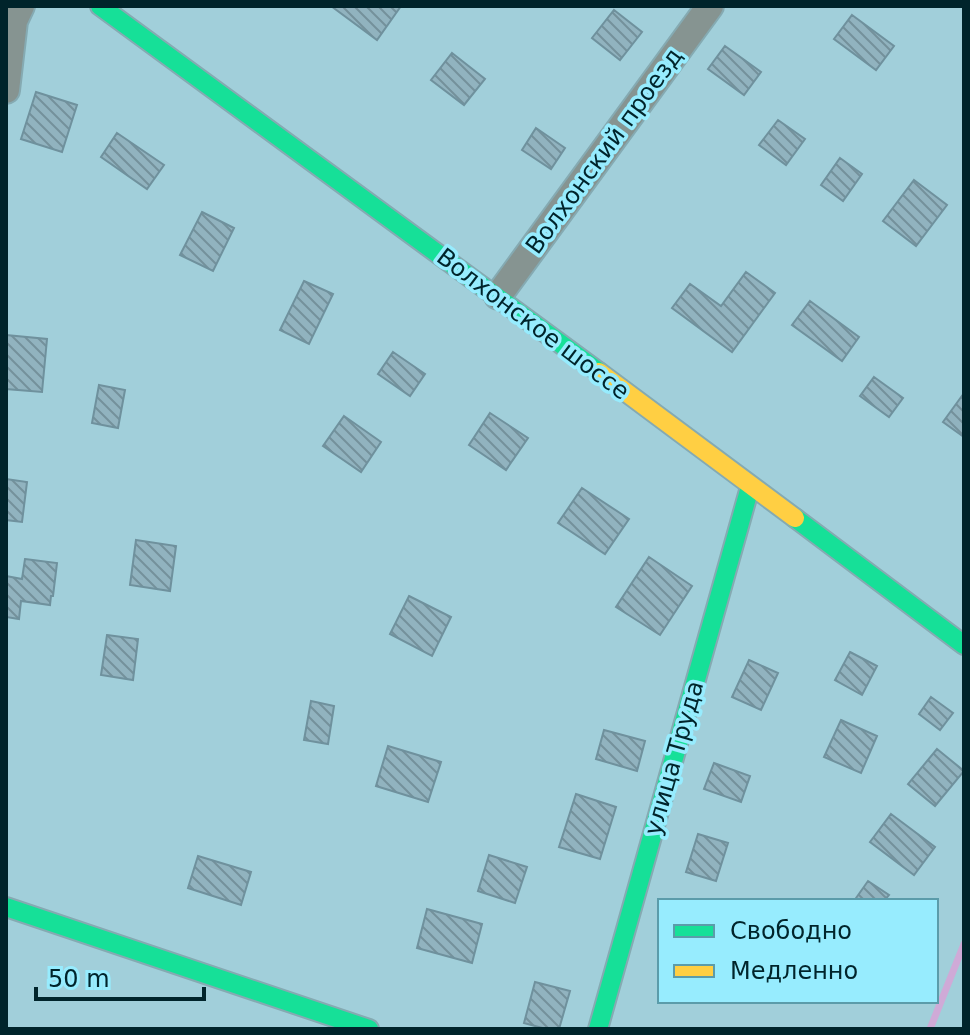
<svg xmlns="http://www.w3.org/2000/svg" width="970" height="1035" viewBox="0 0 970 1035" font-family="'DejaVu Sans',sans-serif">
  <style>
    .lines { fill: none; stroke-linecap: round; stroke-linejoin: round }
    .stream { stroke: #cfaad7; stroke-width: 7 }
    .building { fill: url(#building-back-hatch); stroke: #6f919d; stroke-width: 2 }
    .street-casing { stroke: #85aab2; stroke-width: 30 }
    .fast-casing { stroke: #85aab2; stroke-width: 22 }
    .slow-casing { stroke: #85aab2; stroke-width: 22 }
    .street { stroke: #869491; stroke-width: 26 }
    .fast { stroke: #16e098; stroke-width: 18 }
    .slow { stroke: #ffcf43; stroke-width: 18 }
    .labels { text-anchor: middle; stroke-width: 7; stroke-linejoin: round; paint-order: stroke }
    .street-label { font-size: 24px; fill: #00242b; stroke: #97ecfe }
  </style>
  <defs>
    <pattern id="building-back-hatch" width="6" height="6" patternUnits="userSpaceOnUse" patternTransform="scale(2)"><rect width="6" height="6" fill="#91b3bf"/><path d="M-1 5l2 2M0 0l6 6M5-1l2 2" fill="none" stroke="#74919b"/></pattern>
  </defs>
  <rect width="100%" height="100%" fill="#a1cfda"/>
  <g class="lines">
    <path class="stream" d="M930,1029l34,-85"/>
  </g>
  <path class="building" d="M331,6h70l-24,34z
    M614,10l28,22 -22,28 -28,-22z
    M852,15l42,31 -18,24 -42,-31z
    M725,46l36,26 -17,23 -36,-26z
    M452,53l33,26 -21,26 -33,-25z
    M36,92l41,13 -15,47 -41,-13z
    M778,120l27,19 -19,26 -27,-20z
    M536,128l29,20 -14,21 -29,-19z
    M117,133l47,32 -17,24 -46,-32z
    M840,158l22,16 -19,27 -22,-16z
    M914,180l33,25 -31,41 -33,-25z
    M202,212l32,16 -21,43 -33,-16z
    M746,272l29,21 -43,59 -60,-44 18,-24 31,22z
    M304,281l29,13 -24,50 -29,-14z
    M810,301l49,36 -17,24 -50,-36z
    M6,335l41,4 -5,53 -36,-3z
    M393,352l32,22 -15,22 -32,-22z
    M874,377l29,21 -14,19 -29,-21z
    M99,385l26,5 -7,38 -26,-5z
    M964,393v44l-21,-15z
    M490,413l38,25 -22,32 -37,-25z
    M344,416l37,26 -20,30 -38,-26z
    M6,479l21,3 -5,40 -16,-2z
    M582,488l47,31 -24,35 -47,-31z
    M136,540l40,6 -6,45 -40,-6z
    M649,557l43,29 -32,49 -44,-28z
    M25,559l32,4 -4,33h-2l-1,9 -29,-4 -2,18 -13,-2v-41l16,3z
    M409,596l42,21 -19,39 -42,-22z
    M107,635l31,4 -5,41 -32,-5z
    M850,652l27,14 -15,29 -27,-15z
    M749,660l29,13 -17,37 -29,-13z
    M931,697l22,16 -13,17 -21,-16z
    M311,701l23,5 -6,38 -24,-4z
    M841,720l36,16 -16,37 -37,-16z
    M604,730l41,11 -8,30 -41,-12z
    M388,746l53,16 -13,40 -52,-16z
    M937,749l27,22 -29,35 -27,-22z
    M714,763l36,13 -9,26 -37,-13z
    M576,794l40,13 -16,52 -41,-12z
    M891,814l44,33 -21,28 -44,-33z
    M698,834l30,9 -12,38 -30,-9z
    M489,855l38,12 -12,36 -37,-12z
    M198,856l53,16 -10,33 -53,-17z
    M868,881l21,14 -5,6h-30z
    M427,909l55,15 -10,39 -55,-15z
    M535,982l35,9 -11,38h-13l-22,-6z"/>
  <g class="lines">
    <g class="street-casing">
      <path id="street" d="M6,90l8,-69 7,-15
        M498,296l212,-290"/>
    </g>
    <g class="fast-casing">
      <path id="fast" d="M100,6l499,366
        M795,518l169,127
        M6,907l363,122
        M598,1029l152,-542"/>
    </g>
    <g class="slow-casing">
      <path id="slow" d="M599,372l196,146"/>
    </g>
    <use href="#street" class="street"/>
    <use href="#fast" class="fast"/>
    <use href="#slow" class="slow"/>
  </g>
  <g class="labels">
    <g class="street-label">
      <text transform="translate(604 151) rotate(-54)" y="8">Волхонский проезд</text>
      <text transform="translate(533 324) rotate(37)" y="8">Волхонское шоссе</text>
      <text transform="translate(674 758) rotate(-74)" y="8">улица Труда</text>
    </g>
  </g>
  <rect width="970" height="1035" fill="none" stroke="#00242b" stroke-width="16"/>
  <rect x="658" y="899" width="280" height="104" fill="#97ecfe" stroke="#5b9caa" stroke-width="2"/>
  <rect x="674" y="925" width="40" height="12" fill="#16e098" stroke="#5b9caa" stroke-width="2"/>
  <text x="730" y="939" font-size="24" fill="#00242b">Свободно</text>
  <rect x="674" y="965" width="40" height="12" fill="#ffcf43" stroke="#5b9caa" stroke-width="2"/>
  <text x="730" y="979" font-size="24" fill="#00242b">Медленно</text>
  <path d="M36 987v12h168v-12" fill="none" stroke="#00242b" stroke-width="4"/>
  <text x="48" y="987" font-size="24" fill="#00242b" stroke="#97ecfe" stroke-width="6" paint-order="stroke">50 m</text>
</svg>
